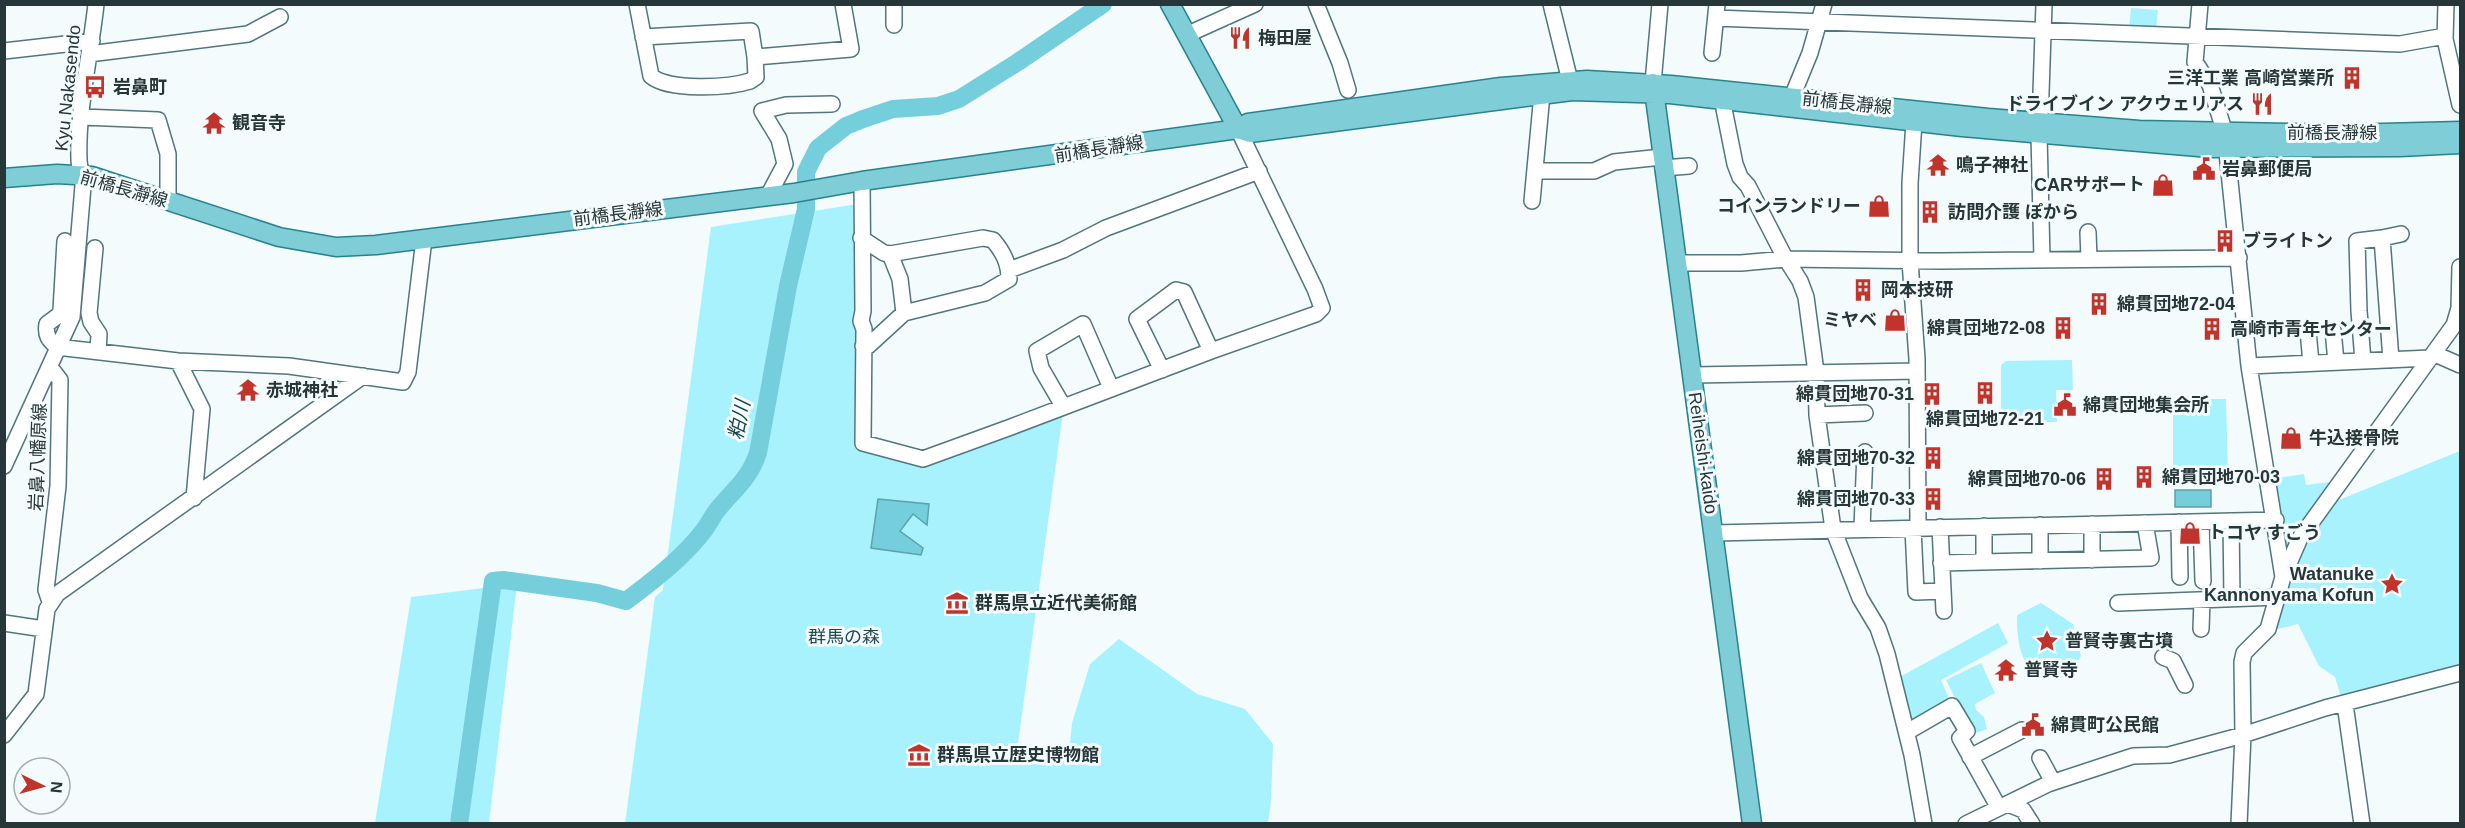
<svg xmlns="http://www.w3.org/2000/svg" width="2465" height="828" viewBox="0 0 2465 828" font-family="Helvetica,'Noto Sans JP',sans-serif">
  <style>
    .green { fill: #a8f2fe }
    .water { fill: #75cedb; stroke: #5ea1aa; stroke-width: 1.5 }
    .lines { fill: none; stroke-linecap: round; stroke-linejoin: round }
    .river { stroke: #75cedb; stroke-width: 18 }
    .minor-casing { stroke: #52767b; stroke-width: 18 }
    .major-casing { stroke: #28828e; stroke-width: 21 }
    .minor { stroke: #fff; stroke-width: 15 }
    .major { stroke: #7ecdd7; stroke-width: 18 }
    .labels { text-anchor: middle; stroke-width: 6; stroke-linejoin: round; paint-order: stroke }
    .poi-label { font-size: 18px; font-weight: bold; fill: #273739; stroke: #f4fbfc; text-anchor: start }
    .street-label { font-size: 18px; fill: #273739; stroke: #f4fbfc }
    .park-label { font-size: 18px; fill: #214b51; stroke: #f4fbfc }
    .water-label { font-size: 20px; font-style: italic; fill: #194349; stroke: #f4fbfc }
  </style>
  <rect width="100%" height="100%" fill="#f4fbfc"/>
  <path class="green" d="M2131,8l27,2 -2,20 -27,-2z
    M858,204v242l66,17 139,-51 -46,339 51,11 4,-39 18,-59 29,-25 78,55 48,15 28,35 -2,57 -3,22 -643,1 30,-227 8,-7 48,-363z
    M2072,360l1,30h-17l1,32h-54l-2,-2v-55l5,-4z
    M2173,399h53l2,76h-55z
    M2460,451v217l-118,32 -7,-23 -16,-11 -21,-42 -25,6 11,-32 -14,-119 34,-5 2,11 31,-4 -8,23z
    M517,584l-28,239h-114l36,-226z
    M2041,603l32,21 8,32 -9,17c-9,1 -20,4 -29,2 -25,-8 -26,-38 -26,-60z
    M1998,623l10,20 -67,37 9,21 -41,24 -11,-47z
    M1981,663l14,30 -20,11 1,6 8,7 3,12 -14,5 -27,-54z"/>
  <path class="water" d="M2175,490h36v17h-36z
    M878,499l51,5 -2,21 -14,-11 -13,17 23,17 -2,7 -50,-7z"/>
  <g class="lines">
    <path class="river" d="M459,824l34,-243 10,-1 94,13 29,8c28,-21 58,-44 79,-72 5,-7 8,-14 13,-20 17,-21 30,-28 40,-56l30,-167 18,-77v-37l12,-24 28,-22 17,-7 30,-10 45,-3 21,-7 59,-37 85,-58"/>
    <g class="minor-casing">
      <path id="minor" d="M637,4l14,72c18,15 77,12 99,5l6,-4 -1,-20 96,-8 -8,-45
        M1316,4l24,59 8,27
        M1551,4l19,77
        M2200,4l-5,58 15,23 15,48 24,233 34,211
        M2446,4l-1,35 15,66
        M1716,18l684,26 45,-8
        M894,25v-21
        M1186,35l69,-31
        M643,37l108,-6 4,26
        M4,51l88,-10
        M1712,53l5,-49
        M89,54l159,-20 32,-17
        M1653,83l7,-79
        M1792,97l18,-44 14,-49
        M1726,101l-2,8 11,55 5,13 8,9 35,68 17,27 6,16 10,75 1,43 16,114 27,69 18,30 9,26 25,101 12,69
        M82,117l76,3 10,34v46
        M1914,122l-4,61v78l7,98 1,169
        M2040,122l4,-118
        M2039,135l3,124
        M1663,168l26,-2
        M1535,171h59l20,-9 48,-5
        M862,181l1,130 -2,10 3,8 -1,114 60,16 88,-32 200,-76 105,-37 6,-6 -7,-19 -77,-160
        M768,196l17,-32 -6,-25 -17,-28 24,-6 46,-1
        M1532,201l10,-107
        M2088,232l1,27
        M861,238l23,15 6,1 93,-16 10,2c10,12 16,23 16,39l-24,14 -81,20 -36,33h-5
        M65,241l-4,69 -2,5 -12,9c-2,12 2,16 10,23l121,14 111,5 114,16 5,-10 16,-133
        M95,248l-6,65 2,9 8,12 -1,18
        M890,254l10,25 4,34
        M1678,263h63l45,-4 157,2 296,-3
        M1009,270l54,-20 43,-22 153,-57
        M2333,330l3,32
        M2308,331l3,32
        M2435,354l25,11
        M2391,360l-9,-122 19,-4
        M178,361l24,48 -8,89
        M2363,361l-4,-50 -2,-70 25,-3
        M2249,366l182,-8
        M1162,370l-25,-51 39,-29 8,2 27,59
        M1693,375l224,-4
        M1063,406l-22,-38 -4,-17 46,-27 28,64
        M1817,415l48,-2
        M4,466l68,-149 11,-131c0,-10 -4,-18 -4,-27 -2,-48 12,-107 17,-155
        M2231,521l1,78
        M2179,522l1,55
        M2201,522l2,59
        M2040,525v36
        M1984,526v36
        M1940,527l4,84
        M1862,528l3,-76
        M1913,528l3,64 27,-1
        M1714,533l562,-13
        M2092,560v-36
        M1941,563l210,-5 -6,-35
        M50,602l-4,-12 12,-104 2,-106 -10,-13
        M2118,603l160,-6
        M4,623l40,6
        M2201,629l1,-29
        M2163,657l10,4 12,24
        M2345,704l17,120
        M1907,732l45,-26 15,25 -7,7 39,70
        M4,735l32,-41 11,-85 10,-15 306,-218
        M1970,757l52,-27
        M2040,758l13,24
        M2008,804l15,6 9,14
        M1966,824l82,-40 85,-28 36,-1 74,-20 82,-27 135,-35
        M2239,824l4,-89 -1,-73 2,-9 24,-24 15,-52 17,-39 154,-213 5,-17 1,-41"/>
    </g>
    <g class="major-casing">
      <path id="major" d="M1653,83l99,741
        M2460,131l-115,3 -206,-4 -151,-12 -317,-33 -84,-5 -86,7 -253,36 -10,6 12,4 322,-42 98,3 292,33 248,21 190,-1 60,-3
        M4,178l53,-4 35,2 187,61 57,10 40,-2 418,-52 68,-12 376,-52 -68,-125"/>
    </g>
    <use href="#minor" class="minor"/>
    <use href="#major" class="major"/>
  </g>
  <defs>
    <g id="restaurant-bare" transform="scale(1.8)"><path d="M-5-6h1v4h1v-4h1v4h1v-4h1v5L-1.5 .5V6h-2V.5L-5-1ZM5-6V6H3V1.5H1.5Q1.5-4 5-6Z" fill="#c1342b" stroke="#f4fbfc" stroke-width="2.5" paint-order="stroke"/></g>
    <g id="building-bare" transform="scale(1.8)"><path d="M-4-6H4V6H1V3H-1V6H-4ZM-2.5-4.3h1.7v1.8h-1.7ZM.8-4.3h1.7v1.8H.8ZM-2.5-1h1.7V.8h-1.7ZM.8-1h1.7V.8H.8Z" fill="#c1342b" stroke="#f4fbfc" stroke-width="2.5" paint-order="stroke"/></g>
    <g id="bus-bare" transform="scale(1.8)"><path d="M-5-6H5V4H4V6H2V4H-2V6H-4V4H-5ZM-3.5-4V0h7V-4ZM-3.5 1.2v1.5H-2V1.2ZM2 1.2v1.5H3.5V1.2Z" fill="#c1342b" stroke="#f4fbfc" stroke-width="2.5" paint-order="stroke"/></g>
    <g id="temple-bare" transform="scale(1.8)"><path d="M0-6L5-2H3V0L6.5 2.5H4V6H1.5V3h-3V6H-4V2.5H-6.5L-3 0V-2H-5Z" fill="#c1342b" stroke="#f4fbfc" stroke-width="2.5" paint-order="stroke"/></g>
    <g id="civic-bare" transform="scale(1.8)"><path d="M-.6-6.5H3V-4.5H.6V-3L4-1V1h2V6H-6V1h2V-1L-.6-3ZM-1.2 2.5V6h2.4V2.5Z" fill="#c1342b" stroke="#f4fbfc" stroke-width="2.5" paint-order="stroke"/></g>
    <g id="shop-bare" transform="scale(1.8)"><path d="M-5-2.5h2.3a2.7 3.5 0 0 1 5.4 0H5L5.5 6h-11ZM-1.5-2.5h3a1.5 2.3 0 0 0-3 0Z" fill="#c1342b" stroke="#f4fbfc" stroke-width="2.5" paint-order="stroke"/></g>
    <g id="sight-bare" transform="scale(1.8)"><path d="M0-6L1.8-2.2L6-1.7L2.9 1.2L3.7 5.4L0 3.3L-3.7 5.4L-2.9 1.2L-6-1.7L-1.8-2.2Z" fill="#c1342b" stroke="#f4fbfc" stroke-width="2.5" paint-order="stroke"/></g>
    <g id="museum-bare" transform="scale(1.8)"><path d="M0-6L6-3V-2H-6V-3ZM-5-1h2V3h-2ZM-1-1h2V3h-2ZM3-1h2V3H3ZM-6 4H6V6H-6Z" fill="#c1342b" stroke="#f4fbfc" stroke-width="2.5" paint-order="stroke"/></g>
  </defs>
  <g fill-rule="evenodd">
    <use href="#restaurant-bare" x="1240" y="38"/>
    <use href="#building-bare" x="2352" y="78"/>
    <use href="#bus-bare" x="95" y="87"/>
    <use href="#restaurant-bare" x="2262" y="104"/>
    <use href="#temple-bare" x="214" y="123"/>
    <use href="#temple-bare" x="1938" y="165"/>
    <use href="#civic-bare" x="2204" y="169"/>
    <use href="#shop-bare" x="2163" y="185"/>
    <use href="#shop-bare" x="1879" y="206"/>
    <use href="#building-bare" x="1930" y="212"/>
    <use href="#building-bare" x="2225" y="241"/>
    <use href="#building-bare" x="1863" y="290"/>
    <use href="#building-bare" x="2099" y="304"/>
    <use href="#shop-bare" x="1895" y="320"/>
    <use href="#building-bare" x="2063" y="328"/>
    <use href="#building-bare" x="2212" y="329"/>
    <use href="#temple-bare" x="248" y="390"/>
    <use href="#building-bare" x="1985" y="393"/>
    <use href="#building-bare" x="1932" y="394"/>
    <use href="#civic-bare" x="2065" y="405"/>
    <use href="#shop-bare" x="2291" y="438"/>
    <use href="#building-bare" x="1933" y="458"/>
    <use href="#building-bare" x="2144" y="477"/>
    <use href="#building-bare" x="2104" y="479"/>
    <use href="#building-bare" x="1933" y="499"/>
    <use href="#shop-bare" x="2190" y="533"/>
    <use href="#sight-bare" x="2392" y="584"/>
    <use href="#museum-bare" x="957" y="603"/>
    <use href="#sight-bare" x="2047" y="641"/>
    <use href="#temple-bare" x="2006" y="670"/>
    <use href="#civic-bare" x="2033" y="725"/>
    <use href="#museum-bare" x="919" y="755"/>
  </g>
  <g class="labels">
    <g class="poi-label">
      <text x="1258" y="44">梅田屋</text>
      <text x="2334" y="84" text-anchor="end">三洋工業 高崎営業所</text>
      <text x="113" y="93">岩鼻町</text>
      <text x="2244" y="110" text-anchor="end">ドライブイン アクウェリアス</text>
      <text x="232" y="129">観音寺</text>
      <text x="1956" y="171">鳴子神社</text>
      <text x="2222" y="175">岩鼻郵便局</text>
      <text x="2145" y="191" text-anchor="end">CARサポート</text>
      <text x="1861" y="212" text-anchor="end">コインランドリー</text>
      <text x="1948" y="218">訪問介護 ぽから</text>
      <text x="2243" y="247">ブライトン</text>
      <text x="1881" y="296">岡本技研</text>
      <text x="2117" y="310">綿貫団地72-04</text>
      <text x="1877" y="326" text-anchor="end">ミヤベ</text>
      <text x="2045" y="334" text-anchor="end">綿貫団地72-08</text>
      <text x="2230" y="335">高崎市青年センター</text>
      <text x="266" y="396">赤城神社</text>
      <text x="1914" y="400" text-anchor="end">綿貫団地70-31</text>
      <text x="2083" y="411">綿貫団地集会所</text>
      <text x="1985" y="425" text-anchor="middle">綿貫団地72-21</text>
      <text x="2309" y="444">牛込接骨院</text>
      <text x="1915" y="464" text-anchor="end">綿貫団地70-32</text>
      <text x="2162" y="483">綿貫団地70-03</text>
      <text x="2086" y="485" text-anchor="end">綿貫団地70-06</text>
      <text x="1915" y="505" text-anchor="end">綿貫団地70-33</text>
      <text x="2208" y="539">トコヤ すごう</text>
      <text x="2374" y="580" text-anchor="end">Watanuke<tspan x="2374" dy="21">Kannonyama Kofun</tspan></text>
      <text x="975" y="609">群馬県立近代美術館</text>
      <text x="2065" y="647">普賢寺裏古墳</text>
      <text x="2024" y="676">普賢寺</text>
      <text x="2051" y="731">綿貫町公民館</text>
      <text x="937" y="761">群馬県立歴史博物館</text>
    </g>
    <g class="street-label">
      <text transform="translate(68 88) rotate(-84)" y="6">Kyu Nakasendo</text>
      <text transform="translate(1847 103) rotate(6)" y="6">前橋長瀞線</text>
      <text x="2332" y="139">前橋長瀞線</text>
      <text transform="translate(1099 149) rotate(-9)" y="6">前橋長瀞線</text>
      <text transform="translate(124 189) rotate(16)" y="6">前橋長瀞線</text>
      <text transform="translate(618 214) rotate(-7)" y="6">前橋長瀞線</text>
      <text transform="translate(1703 453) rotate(82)" y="6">Reiheishi-kaido</text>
      <text transform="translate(38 457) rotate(-88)" y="6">岩鼻八幡原線</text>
    </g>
    <g class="park-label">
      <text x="844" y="643">群馬の森</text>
    </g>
    <g class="water-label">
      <text transform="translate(739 420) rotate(-78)" y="7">粕川</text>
    </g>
  </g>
  <rect width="2465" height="828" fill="none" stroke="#273739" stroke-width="12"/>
  <g transform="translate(42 786) rotate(95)"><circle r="28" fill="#f4fbfc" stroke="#a2adae" stroke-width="1.5"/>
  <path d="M0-4.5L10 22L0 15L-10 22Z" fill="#c1342b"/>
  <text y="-9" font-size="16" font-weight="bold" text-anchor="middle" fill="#273739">N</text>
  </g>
</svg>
